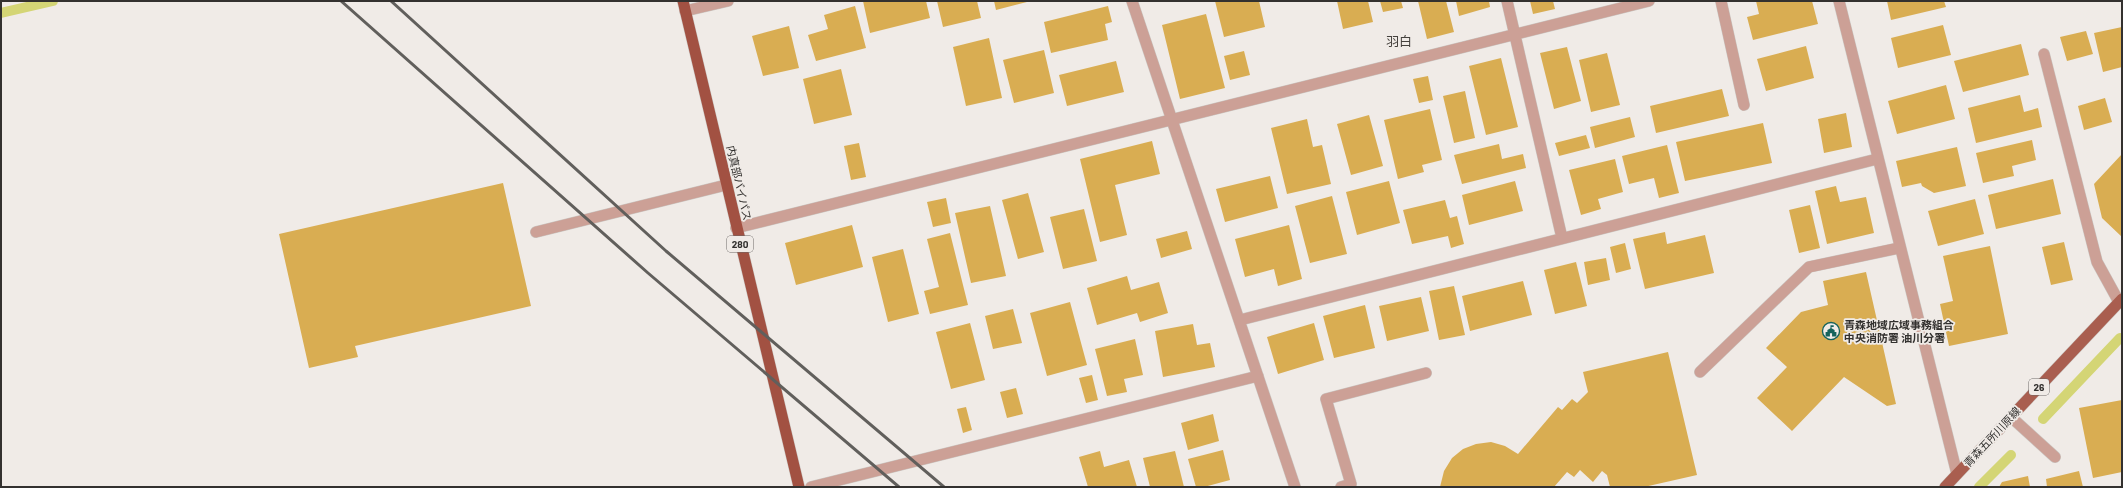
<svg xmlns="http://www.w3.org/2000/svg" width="2123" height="488" viewBox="0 0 2123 488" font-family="Barlow,'Noto Sans JP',sans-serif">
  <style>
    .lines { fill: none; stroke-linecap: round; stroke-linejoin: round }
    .stream { stroke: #d4d575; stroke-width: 10 }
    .building { fill: #d9ad52 }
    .service-casing { stroke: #cac6c2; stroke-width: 12 }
    .minor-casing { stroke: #cac6c2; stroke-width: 12 }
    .primary-casing { stroke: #cac6c2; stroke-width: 12 }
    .trunk-casing { stroke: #cac6c2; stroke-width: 12 }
    .service { stroke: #cca096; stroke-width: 11 }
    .minor { stroke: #cca096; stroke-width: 11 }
    .primary { stroke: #a95e4f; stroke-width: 11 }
    .trunk { stroke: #a25142; stroke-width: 11 }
    .rail { stroke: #615f5c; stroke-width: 3 }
    .labels { text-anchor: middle; stroke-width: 3.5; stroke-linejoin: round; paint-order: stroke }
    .shield { fill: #f0ebe7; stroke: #6c6966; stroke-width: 1 }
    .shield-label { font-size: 10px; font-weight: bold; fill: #33312f }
    .street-label { font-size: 11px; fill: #33312f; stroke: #f0ebe7 }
    .poi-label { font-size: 11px; font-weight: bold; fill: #33312f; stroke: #f0ebe7; text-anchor: start }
    .quarter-label { font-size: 13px; fill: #45413d; stroke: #f0ebe7 }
  </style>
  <rect width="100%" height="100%" fill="#f0ebe7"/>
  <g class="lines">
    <path class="stream" d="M1,13l52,-12
      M2043,419l77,-81
      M1979,487l32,-32"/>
  </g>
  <path class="building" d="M863,1h63l4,17 -60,15z
    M937,1h40l4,17 -38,9z
    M994,1h33v1l-31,8z
    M1215,1h44l6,26 -41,10z
    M1337,1h31l5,21 -30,7z
    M1380,1h21l2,7 -20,4z
    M1418,1h28l8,31 -27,7z
    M1456,1h33l1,6 -31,9z
    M1530,1h23l2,8 -22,5z
    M1756,1h56l6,23 -65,16 -6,-23 12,-3z
    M1887,1h57l2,6 -55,13z
    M855,6l11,42 -50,13 -8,-26 20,-6 -4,-14z
    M1108,6l4,16 -7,2 3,16 -57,13 -7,-31z
    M1206,14l19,74 -45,11 -18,-74z
    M1943,25l8,30 -53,13 -7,-30z
    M789,26l10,42 -36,8 -11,-40z
    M2122,27v40l-19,5 -9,-39z
    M2086,31l7,23 -26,7 -7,-24z
    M989,38l13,60 -36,8 -13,-59z
    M2021,44l8,31 -66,17 -9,-31z
    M1806,46l8,32 -48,13 -9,-32z
    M1567,47l14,54 -27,8 -14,-56z
    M1044,50l10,43 -40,10 -11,-43z
    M1244,51l6,24 -20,5 -6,-24z
    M1607,53l13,52 -29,7 -12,-52z
    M1501,58l17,69 -32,8 -17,-69z
    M1116,61l8,31 -57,14 -8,-31z
    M841,69l11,46 -38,9 -11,-45z
    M1428,76l5,24 -14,3 -6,-24z
    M1946,85l9,34 -58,15 -9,-33z
    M1722,89l7,27 -73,17 -6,-27z
    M1465,91l10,47 -21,5 -11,-47z
    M2020,95l4,17 14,-4 4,19 -66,16 -8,-35z
    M2105,98l7,24 -28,8 -6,-24z
    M1430,109l12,51 -20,5 2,7 -26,7 -14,-59z
    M1846,113l6,34 -28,6 -6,-34z
    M1369,115l14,51 -32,9 -14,-51z
    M1630,117l5,20 -40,11 -5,-21z
    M1307,119l6,28 9,-2 9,39 -44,10 -16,-66z
    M1763,123l9,40 -87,18 -9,-39z
    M1586,135l4,13 -31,8 -4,-13z
    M2032,140l4,20 -24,6 2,10 -31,7 -7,-30z
    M1152,141l8,33 -45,11 12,50 -27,7 -20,-83z
    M859,143l7,34 -15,3 -7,-34z
    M1499,144l3,15 21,-5 3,14 -64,16 -8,-29z
    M1667,145l12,48 -20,5 -5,-20 -25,6 -7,-28z
    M1957,147l9,39 -32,7 -12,-7 -1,-3 -19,4 -6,-26z
    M2122,154v83l-20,-19 -8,-34z
    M1615,159l8,33 -25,7 3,10 -20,6 -12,-45z
    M1270,176l8,32 -53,14 -9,-33z
    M2053,179l8,35 -65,15 -8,-34z
    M1389,181l11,42 -43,12 -11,-43z
    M1515,181l8,30 -54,14 -7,-30z
    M503,183l28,123 -176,40 3,11 -49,11 -30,-134z
    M1836,186l4,16 26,-5 8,36 -47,11 -12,-53z
    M1028,193l16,59 -26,7 -16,-59z
    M1332,196l15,58 -37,9 -15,-57z
    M946,198l5,25 -18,4 -6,-25z
    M1975,199l9,35 -46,12 -10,-35z
    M1445,200l5,18 7,-2 7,28 -13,4 -3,-12 -36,8 -9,-34z
    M1810,205l10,43 -21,5 -10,-43z
    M990,206l16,70 -35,7 -16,-70z
    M1084,209l13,52 -34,8 -13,-52z
    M852,225l11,42 -67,18 -11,-42z
    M1289,225l13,54 -24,7 -4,-17 -29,8 -10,-38z
    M1187,231l5,18 -31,9 -5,-19z
    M1665,232l2,12 38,-9 9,38 -69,16 -12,-50z
    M950,233l18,72 -38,9 -6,-23 15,-4 -12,-48z
    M2064,242l9,38 -22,5 -9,-38z
    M1625,243l6,26 -15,4 -6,-26z
    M1990,246l18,88 -59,12 -9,-42 13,-3 -10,-45z
    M903,249l16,65 -31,8 -16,-65z
    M1606,258l4,22 -22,5 -4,-23z
    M1576,262l11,44 -32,8 -11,-44z
    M1866,272l30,132 -9,2 -43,-29 -52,54 -35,-33 30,-31 -21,-19 35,-36 27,-7 -5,-24z
    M1127,276l4,14 28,-8 9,31 -28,9 -3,-9 -40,12 -10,-37z
    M1523,281l9,34 -62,16 -8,-35z
    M1454,286l11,49 -26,5 -10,-49z
    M1421,297l8,34 -42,10 -8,-35z
    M1070,302l17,63 -40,11 -17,-63z
    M1365,305l10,43 -41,10 -11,-42z
    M1013,309l9,34 -29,6 -8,-33z
    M970,323l15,57 -34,9 -15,-57z
    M1314,323l10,37 -46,14 -11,-37z
    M1193,324l4,21 13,-2 5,24 -52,10 -8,-46z
    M1135,339l8,36 -19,4 3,13 -20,4 -12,-47z
    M1668,352l29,123 -53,12h-34l-3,-12 -5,-4 -9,11 -13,-12 -6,7 -7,-5 -13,15h-114l4,-16 8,-13 11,-9 13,-5 15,-2 14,4 13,8 40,-47 4,3 10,-11 5,4 11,-11 -5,-20z
    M1092,375l6,25 -12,3 -7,-25z
    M1016,388l7,26 -16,4 -7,-26z
    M2122,400v72l-29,6 -14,-70z
    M966,407l6,23 -9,3 -6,-24z
    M1213,414l6,27 -31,9 -7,-27z
    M1223,450l7,30 -26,7h-8l-8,-28z
    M1100,451l4,16 25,-7 8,27h-49l-9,-30z
    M1175,451l9,36h-34l-7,-29z
    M2079,471l4,16h-36l-1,-8z
    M2028,476l2,11h-31l3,-5z"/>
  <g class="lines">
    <g class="service-casing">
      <path id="service" d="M536,232l190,-47
        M1700,372l109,-105 90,-19
        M2011,417l44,40
        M1341,487l10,-3 -25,-85 100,-26"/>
    </g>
    <g class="minor-casing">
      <path id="minor" d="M1132,1l163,486
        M1507,1l55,237
        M1721,1l23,104
        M1839,1l118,473
        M685,11l43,-10
        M2044,54l53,208 22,40
        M736,228l913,-227
        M1240,320l637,-161
        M811,487l447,-111"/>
    </g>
    <g class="primary-casing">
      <path id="primary" d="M1945,487l177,-188"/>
    </g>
    <g class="trunk-casing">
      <path id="trunk" d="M683,1l116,486"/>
    </g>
    <use href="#service" class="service"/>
    <use href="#minor" class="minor"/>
    <use href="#primary" class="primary"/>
    <use href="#trunk" class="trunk"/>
    <path class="rail" d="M341,1l307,272 251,214
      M391,1l275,250 278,236"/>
  </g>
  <defs>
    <g id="civic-ring" transform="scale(0.9)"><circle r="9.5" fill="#f0ebe7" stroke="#15635c" stroke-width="1.5"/><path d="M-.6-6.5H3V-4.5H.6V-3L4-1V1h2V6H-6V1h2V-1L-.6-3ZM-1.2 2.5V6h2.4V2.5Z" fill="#15635c"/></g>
  </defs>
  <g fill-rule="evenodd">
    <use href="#civic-ring" x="1831" y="331"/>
  </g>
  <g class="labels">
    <g class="shield">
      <rect x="727" y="236" width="26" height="16" rx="3"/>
      <rect x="2029" y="379" width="20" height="16" rx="3"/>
    </g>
    <g class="shield-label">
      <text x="740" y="248">280</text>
      <text x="2039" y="391">26</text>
    </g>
    <g class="street-label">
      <text transform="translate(739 183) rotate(77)" y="4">内真部バイパス</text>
      <text transform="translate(1992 437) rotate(-47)" y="4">青森五所川原線</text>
    </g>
    <g class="poi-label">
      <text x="1844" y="329">青森地域広域事務組合<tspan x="1844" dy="13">中央消防署 油川分署</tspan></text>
    </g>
    <g class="quarter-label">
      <text x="1399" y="46">羽白</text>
    </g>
  </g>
  <rect width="2123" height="488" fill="none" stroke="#33312f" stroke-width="4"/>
</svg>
